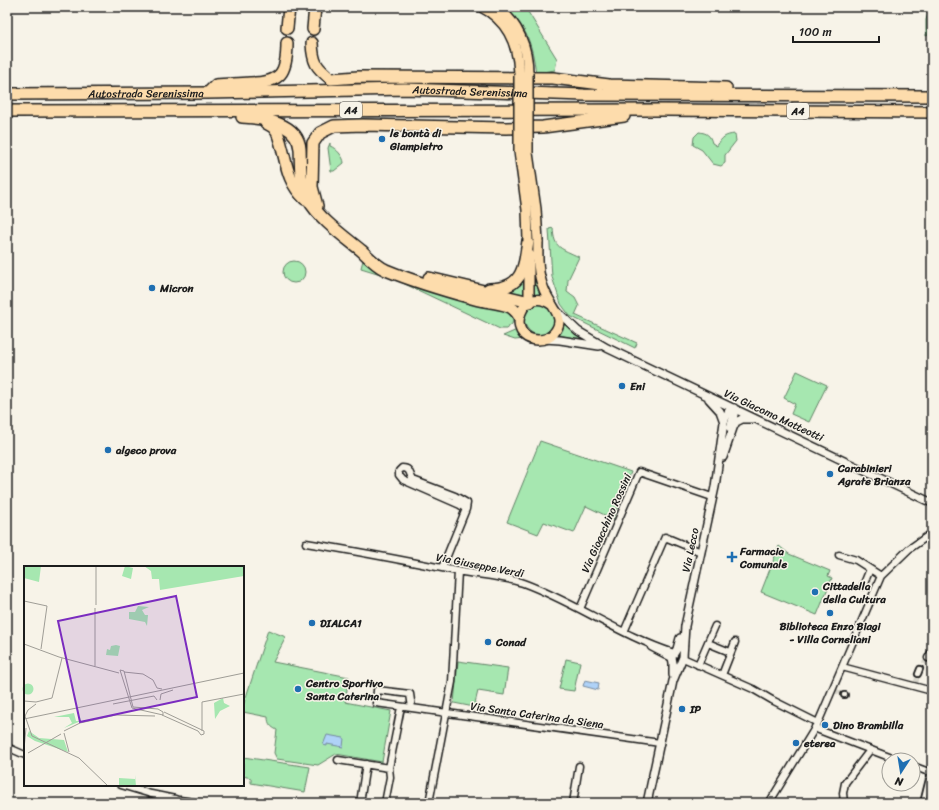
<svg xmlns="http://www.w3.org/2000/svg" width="939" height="810" viewBox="0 0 939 810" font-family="Sriracha,sans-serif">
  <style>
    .green { fill: #a6e7b0; stroke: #618266 }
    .water { fill: #afd2f7; stroke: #74899f }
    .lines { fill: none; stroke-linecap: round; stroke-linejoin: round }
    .pedestrian-tunnel { stroke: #d6d3c9; stroke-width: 4.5; stroke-dasharray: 4.5 2; stroke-linecap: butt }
    .pedestrian-casing { stroke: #1c1c1c; stroke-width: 8 }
    .minor-casing { stroke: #1c1c1c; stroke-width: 9 }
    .tertiary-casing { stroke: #1c1c1c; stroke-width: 10 }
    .primary-casing { stroke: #1c1c1c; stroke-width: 12 }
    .motorway-casing { stroke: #1c1c1c; stroke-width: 14 }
    .pedestrian { stroke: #f7f3e8; stroke-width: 4.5 }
    .minor { stroke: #f7f3e8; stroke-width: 6 }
    .tertiary { stroke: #f7f3e8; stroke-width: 7 }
    .primary { stroke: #fddcac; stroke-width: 9 }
    .motorway { stroke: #fddcac; stroke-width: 11 }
    .primary-bridge-casing { stroke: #1c1c1c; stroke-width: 12; stroke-linecap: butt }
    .primary-bridge { stroke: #fddcac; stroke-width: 9 }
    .poi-dot { fill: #1f6fb2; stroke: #f7f3e8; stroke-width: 1.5 }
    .labels { text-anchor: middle; stroke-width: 3; stroke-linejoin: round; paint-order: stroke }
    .shield { fill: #f7f3e8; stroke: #5e5c59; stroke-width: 1 }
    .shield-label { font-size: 10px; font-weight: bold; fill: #1c1c1c }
    .street-label { font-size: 11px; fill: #1c1c1c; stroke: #f7f3e8 }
    .poi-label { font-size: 11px; font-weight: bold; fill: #1c1c1c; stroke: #f7f3e8; text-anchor: start }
    .inset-road { fill: none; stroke: #9f9d96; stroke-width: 1 }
    .view { fill: #7b2cbf; fill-opacity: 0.15; stroke: #7b2cbf; stroke-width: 2 }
    .inset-edge { fill: none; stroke: #1c1c1c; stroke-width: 2 }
  </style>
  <rect width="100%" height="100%" fill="#f7f3e8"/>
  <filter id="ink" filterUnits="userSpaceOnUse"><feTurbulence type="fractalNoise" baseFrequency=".025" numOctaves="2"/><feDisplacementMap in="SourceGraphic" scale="8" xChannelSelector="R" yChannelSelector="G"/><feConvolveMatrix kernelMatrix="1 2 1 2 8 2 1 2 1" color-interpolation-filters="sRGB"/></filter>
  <g filter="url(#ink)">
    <path class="green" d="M505,7h20l32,52 -2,11 -19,3c-4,-29 -9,-46 -31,-66z
      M932,9l-2,25 -4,2v-16l3,-10z
      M699,132c8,1 11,3 13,11l5,3c5,-9 8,-11 18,-12l1,7 -11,14v8l-4,3 -8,-2 -11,-14 -9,-5 1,-8z
      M330,143v3c6,2 14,11 14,17l-10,8h-3l-3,-23z
      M553,228c1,21 8,20 26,29l-11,23 -1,12 8,6 4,8 -4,9 62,28 -2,5 -65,-32 -9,-12 -9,-27 -3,-48z
      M363,260l8,7 59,24 32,10 42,8c6,4 10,7 8,15l-6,5h-6l-110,-52 -29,-9z
      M283 272a11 11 0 1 1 22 0a11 11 0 1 1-22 0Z
      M532,268l6,20 5,8h-11z
      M526,271l1,26 -26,-5z
      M539,304c12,2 20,15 12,25 -17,22 -45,-20 -12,-25z
      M564,324l20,16 1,1 -26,-6z
      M517,330l8,9 -10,1 -12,-4z
      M797,371l30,14 -18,37 -18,-8 4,-10 -11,-6z
      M540,441l91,31 -18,47 -27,-13 -12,27 -30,-11 -6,12 -31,-12z
      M779,546l10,8 41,17 -2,5 4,2 -15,37 -56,-23z
      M268,630l18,7 -13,25 76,15 -4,25 46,9 -9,51 -46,-8 -18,11 -41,-6 -3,-6 3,-23c-6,-3 -9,-6 -9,-13l-25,-5v-6z
      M566,659l14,3 -6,29 -15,-2z
      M458,661l50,7 -4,27 -26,-4 -4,16 -20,-4z
      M243,757l67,10 -5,25 -54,-9v-5l-8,-2z"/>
    <path class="water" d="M585,680l14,3 -1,7 -15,-4z
      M327,735l17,3 -1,9 -16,-3v2l-4,-1z"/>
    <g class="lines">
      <path class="pedestrian-tunnel" d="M920,669l8,-11
        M916,683l2,-9
        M836,691l8,4"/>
      <g class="pedestrian-casing">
        <path id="pedestrian" d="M918,674l2,-5
          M844,695h1
          M923,803l8,-32"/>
      </g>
      <g class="minor-casing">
        <path id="minor" d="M402,468c9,0 7,6 11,12l42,16 12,7 -1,6 -6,-4 -57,-25 -4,-5v-4z
          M306,543c50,8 101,18 151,28 22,4 45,5 66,12 52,19 98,53 151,70
          M839,555l17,5 25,16
          M442,568l24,-59
          M863,586l7,-17
          M580,609l59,-137 73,25
          M624,632l41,-95 36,15
          M708,643l22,9
          M651,647l21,11
          M683,658l70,31 19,11 46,23
          M928,658l4,-7
          M698,665l17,-39
          M842,667l90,24
          M722,675l13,-33
          M412,708l-2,-14 -33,-4 -1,13 36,5 241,34 7,1
          M815,727l4,3 78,30
          M7,747l18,8
          M338,760l51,8 12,-61
          M913,766l13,5h6
          M121,785l30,9 24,5 10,4
          M180,800l20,3
          M360,803l6,-39
          M385,803l5,-26 -1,-9
          M429,803l23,-121 6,-111
          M573,803l6,-37
          M769,803l49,-80 63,-147 28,-27 23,-16
          M844,803l-1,-10 2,-10 25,-33"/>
      </g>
      <g class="tertiary-casing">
        <path id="tertiary" d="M557,311l21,20 29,17 325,155
          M544,339l16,1 39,6
          M709,399l11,12 4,11
          M730,428l4,-13v-7
          M723,457l10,-29 3,-6 6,-3h11
          M673,675v-12l-1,-6 5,-8 3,-11
          M647,803l26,-122 10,-24 2,-31 30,-139 9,-65 4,-10 6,-4"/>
      </g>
      <g class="primary-casing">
        <path id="primary" d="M481,7c26,13 37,37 38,66
          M497,7c21,16 31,40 31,66
          M538,241c0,12 -1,24 2,36 2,9 6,18 11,26 6,10 13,18 3,30 -4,5 -10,7 -16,7 -35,-1 -16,-58 14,-35
          M529,254v48"/>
      </g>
      <g class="motorway-casing">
        <g id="motorway">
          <path d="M287,28l2,-21"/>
          <path d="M313,29l2,-22"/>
          <path d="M312,43c1,20 4,24 19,36l27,-2 195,1 56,7 117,3"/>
          <path d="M210,91l6,-6c11,-1 23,-1 34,-2 31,0 37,-10 37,-40"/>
          <path id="s1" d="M7,94l201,-1 197,-4 179,6 348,1"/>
          <path d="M7,111l657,-1 268,2"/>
          <path d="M242,117c21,1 56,6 58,32 1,19 -1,33 8,50 11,20 37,38 54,52 7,7 15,15 24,19 29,12 60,21 89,29 11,3 23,3 33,7 5,2 8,5 11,10"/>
          <path d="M266,123l7,4 4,5c10,25 7,47 28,67"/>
          <path d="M317,206l-5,-19 1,-44 7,-10 14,-7 29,-1 143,3 37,-1 81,-11"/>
          <path d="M429,278l101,24"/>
          <path d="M489,289c33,0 35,-19 39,-48"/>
        </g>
      </g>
      <use href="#pedestrian" class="pedestrian"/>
      <use href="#minor" class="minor"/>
      <use href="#tertiary" class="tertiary"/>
      <use href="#primary" class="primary"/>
      <use href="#motorway" class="motorway"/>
      <g class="primary-bridge-casing">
        <path id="primary-bridge" d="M519,73v78l8,59 1,31
          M528,73v80l8,56 2,32"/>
      </g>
      <use href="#primary-bridge" class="primary-bridge"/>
    </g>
  </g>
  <g class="poi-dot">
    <circle cx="382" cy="139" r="4"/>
    <circle cx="152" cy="288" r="4"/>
    <circle cx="622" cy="386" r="4"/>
    <circle cx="108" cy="450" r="4"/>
    <circle cx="830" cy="474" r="4"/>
    <path d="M730 551h4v4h4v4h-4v4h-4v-4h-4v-4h4z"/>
    <circle cx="815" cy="592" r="4"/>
    <circle cx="830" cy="613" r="4"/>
    <circle cx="312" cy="623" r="4"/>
    <circle cx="488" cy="642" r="4"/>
    <circle cx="298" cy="689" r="4"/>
    <circle cx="682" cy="709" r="4"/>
    <circle cx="825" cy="725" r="4"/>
    <circle cx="796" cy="743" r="4"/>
  </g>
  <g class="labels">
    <g class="shield">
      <rect x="340" y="102" width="22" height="16" rx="3"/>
      <rect x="787" y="103" width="22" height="16" rx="3"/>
    </g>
    <g class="shield-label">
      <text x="351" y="114">A4</text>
      <text x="798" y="115">A4</text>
    </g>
    <g class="street-label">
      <text dy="4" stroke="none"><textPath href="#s1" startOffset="463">Autostrada Serenissima</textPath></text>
      <text dy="4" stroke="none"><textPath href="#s1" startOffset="139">Autostrada Serenissima</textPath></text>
      <text transform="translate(774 415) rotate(25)" y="4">Via Giacomo Matteotti</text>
      <text transform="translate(606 523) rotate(-66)" y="4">Via Gioacchino Rossini</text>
      <text transform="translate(690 550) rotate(-78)" y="4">Via Lecco</text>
      <text transform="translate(480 565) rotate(11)" y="4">Via Giuseppe Verdi</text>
      <text transform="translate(537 715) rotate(8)" y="4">Via Santa Caterina da Siena</text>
    </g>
    <g class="poi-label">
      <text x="390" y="137">le bontà di<tspan x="390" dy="13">Giampietro</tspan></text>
      <text x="160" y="292">Micron</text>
      <text x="630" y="390">Eni</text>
      <text x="116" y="454">algeco prova</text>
      <text x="838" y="472">Carabinieri<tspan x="838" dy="13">Agrate Brianza</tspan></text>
      <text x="740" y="555">Farmacia<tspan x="740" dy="13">Comunale</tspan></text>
      <text x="823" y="590">Cittadella<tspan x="823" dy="13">della Cultura</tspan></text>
      <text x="320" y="627">DIALCA1</text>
      <text x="830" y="630" text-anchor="middle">Biblioteca Enzo Biagi<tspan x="830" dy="13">- Villa Corneliani</tspan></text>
      <text x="496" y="646">Conad</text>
      <text x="306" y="687">Centro Sportivo<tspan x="306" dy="13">Santa Caterina</tspan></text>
      <text x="690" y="713">IP</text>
      <text x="833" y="729">Dino Brambilla</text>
      <text x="804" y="747">eterea</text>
    </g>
  </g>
  <g transform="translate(24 566)">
    <rect width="220" height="220" fill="#f7f3e8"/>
    <path d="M0,0h17l-2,16 -15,-4zM101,0l8,2 -2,11 -9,-3zM120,0h100v10l-84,14 -1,-11h-7l-1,-8zM114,40l11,1 -7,3 3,5h3l-1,11 -2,-4 -16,-3v-7h6zM92,79l4,1 -2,10 -12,-1 1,-6 3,1 1,-4zM-1.5 123a5.5 5.5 0 1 1 11 0a5.5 5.5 0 1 1-11 0ZM199,132l1,5 6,3 -10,5 -5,8 -1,-16zM50,147l2,8h4v-4l1,4 -17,7 8,-5 -3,-6h-15zM5,165l10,7 25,2 4,12 -33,-11 -8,-5zM111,209l1,11h-17v-8l16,1z" fill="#a6e7b0"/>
    <path class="inset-road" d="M0,35l23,5 -6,43M72,39v-39M71,42v58M0,78l35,13 60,16M96,104l4,1 9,36 25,2 5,3v3l-31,-7zM100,106l19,2 10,6 4,8 5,1M136,134l1,-6 12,-4M0,135l12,1 16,-4 10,-40M178,136l42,-8M178,136v29M89,138l41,-8 3,4M0,147l8,23 47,22 29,28M138,149l36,16 3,4 3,-1v-3l-40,-19M1,150l3,-6 8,-6M0,153l220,-46M40,165l16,-8 36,-8 39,1M40,167l5,19M0,183l2,-21M4,187l33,-19"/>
    <path class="view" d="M152,30l21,101 -117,25 -22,-101z"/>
    <rect width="220" height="220" class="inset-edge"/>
  </g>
  <rect width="939" height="810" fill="none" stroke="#f7f3e8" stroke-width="24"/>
  <rect x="12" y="12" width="915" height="786" fill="none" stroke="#1c1c1c" stroke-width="1.5" filter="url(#ink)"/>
  <g transform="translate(901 772) rotate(192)"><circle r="19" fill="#f7f3e8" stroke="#9f9d96"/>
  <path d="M0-3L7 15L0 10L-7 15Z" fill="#1f6fb2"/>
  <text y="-6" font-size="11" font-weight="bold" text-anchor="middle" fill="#1c1c1c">N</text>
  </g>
  <path d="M793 36v6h86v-6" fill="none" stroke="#1c1c1c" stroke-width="2"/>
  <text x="799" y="36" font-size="12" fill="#1c1c1c" stroke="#f7f3e8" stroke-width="3" paint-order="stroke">100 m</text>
</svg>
